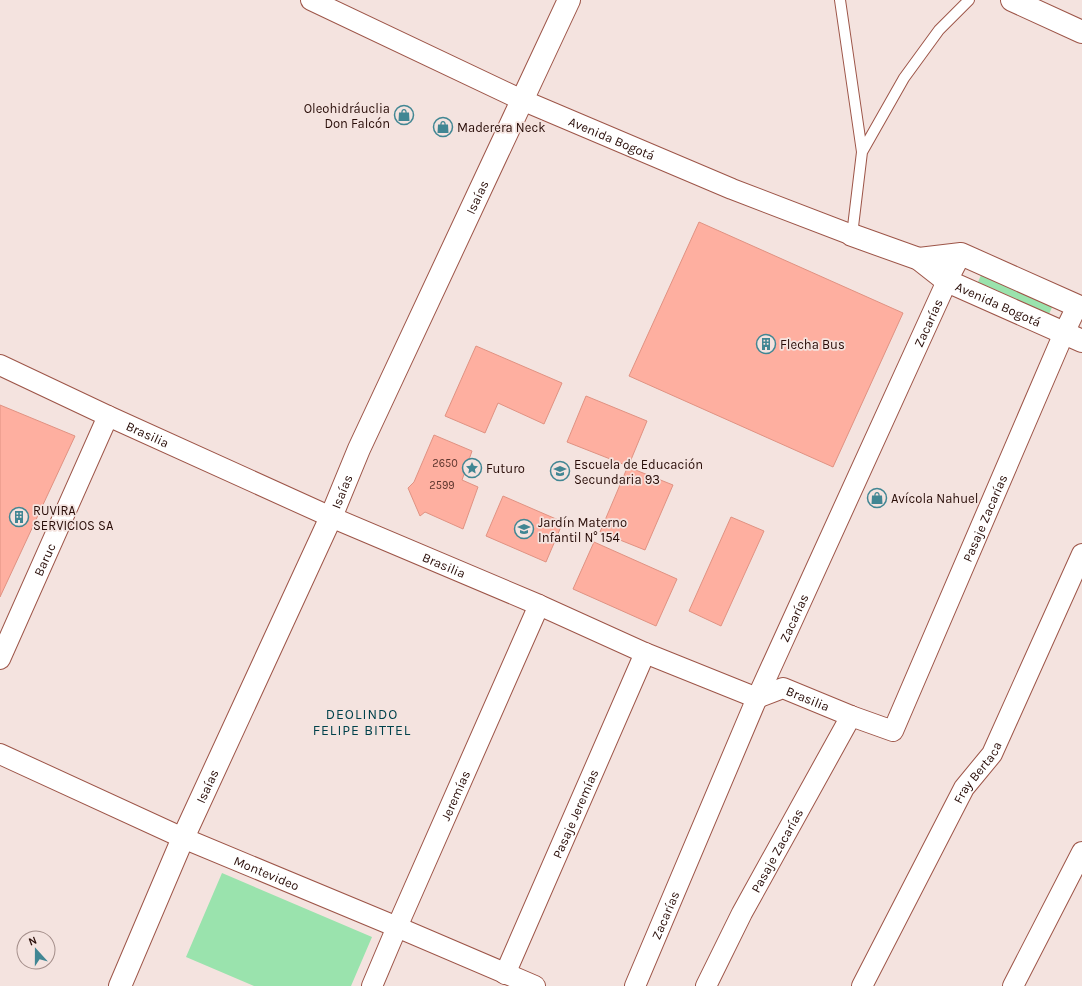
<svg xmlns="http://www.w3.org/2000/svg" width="1082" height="986" viewBox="0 0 1082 986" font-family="Karla,sans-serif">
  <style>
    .green { fill: #9ae3ad }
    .building { fill: #feafa0; stroke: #e09282 }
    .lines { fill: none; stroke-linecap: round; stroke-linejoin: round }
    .lane-casing { stroke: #9d5548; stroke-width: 12 }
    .street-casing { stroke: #9d5548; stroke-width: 22 }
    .secondary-casing { stroke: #9d5548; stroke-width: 24 }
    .lane { stroke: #fff; stroke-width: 10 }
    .street { stroke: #fff; stroke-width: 20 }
    .secondary { stroke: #fff; stroke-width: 22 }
    .labels { text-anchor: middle; stroke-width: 3.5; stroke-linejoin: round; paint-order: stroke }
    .number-label { font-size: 11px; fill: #5e362e }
    .poi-label { font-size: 13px; fill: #290d08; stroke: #f4e3df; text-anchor: start }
    .street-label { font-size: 13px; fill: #290d08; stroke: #f4e3df }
    .neighbourhood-label { font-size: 14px; letter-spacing: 1px; fill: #00414b; stroke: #f4e3df }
  </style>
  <rect width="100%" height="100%" fill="#f4e3df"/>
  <path class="green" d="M984,268l71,33 -6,13 -71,-32z
    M222,873l150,64 -21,49h-97l-68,-29z"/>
  <path class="building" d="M699,222l204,91 -70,154 -204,-91z
    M476,346l86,37 -18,41 -46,-21 -13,30 -40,-17z
    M586,396l61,25 -19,46 45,18 -28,65 -45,-18 28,-66 -61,-24z
    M0,405l75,31 -75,161z
    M434,435l38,16 -10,29 16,7 -15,42 -38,-17 -5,4 -12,-28 6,-6z
    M503,496l60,26 -17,40 -60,-26z
    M731,517l33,14 -43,95 -32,-15z
    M594,542l83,37 -21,47 -83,-37z"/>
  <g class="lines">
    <g class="lane-casing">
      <path id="lane" d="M840,0l22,152 -10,83
        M862,152l42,-74 35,-48 30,-30"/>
    </g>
    <g class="street-casing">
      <g id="street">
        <path id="s1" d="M311,0l211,100 210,89 120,46"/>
        <path id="s2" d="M0,365l108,51 223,101 208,88 106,48 112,45 26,-10 68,28 42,15 171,-398 13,-27"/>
        <path id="s3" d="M0,659l108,-243"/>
        <path id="s4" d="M0,754l183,84 214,89 138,59"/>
        <path id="s5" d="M505,974l140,-321"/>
        <path id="s6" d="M372,986l25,-59 142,-322"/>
        <path id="s7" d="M635,986l122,-288 190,-417 14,-27"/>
        <path id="s8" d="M706,986l36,-73 109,-197"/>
        <path id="s9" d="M862,986l102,-198 28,-34 90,-200"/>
        <path d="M1013,986l69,-134"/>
      </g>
    </g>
    <g class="secondary-casing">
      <g id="secondary">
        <path d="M1012,0l70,32"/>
        <path id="s10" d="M852,235l67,24 28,22 135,60"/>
        <path d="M919,259l42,-5 121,54"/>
        <path id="s11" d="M120,986l63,-148 148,-321 28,-68 210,-449"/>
      </g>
    </g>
    <use href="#lane" class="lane"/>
    <use href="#street" class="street"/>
    <use href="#secondary" class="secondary"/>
  </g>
  <defs>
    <g id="shop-ring" transform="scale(1)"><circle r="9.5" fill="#f4e3df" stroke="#418693" stroke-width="1.5"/><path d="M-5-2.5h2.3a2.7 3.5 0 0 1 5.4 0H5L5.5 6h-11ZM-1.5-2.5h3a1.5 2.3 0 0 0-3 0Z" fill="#418693"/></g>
    <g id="building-ring" transform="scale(1)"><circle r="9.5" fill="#f4e3df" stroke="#418693" stroke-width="1.5"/><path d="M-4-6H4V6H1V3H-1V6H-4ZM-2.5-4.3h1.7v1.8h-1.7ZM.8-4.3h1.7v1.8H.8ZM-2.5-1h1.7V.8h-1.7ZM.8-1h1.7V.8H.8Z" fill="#418693"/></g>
    <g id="sight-ring" transform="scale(1)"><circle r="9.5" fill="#f4e3df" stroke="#418693" stroke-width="1.5"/><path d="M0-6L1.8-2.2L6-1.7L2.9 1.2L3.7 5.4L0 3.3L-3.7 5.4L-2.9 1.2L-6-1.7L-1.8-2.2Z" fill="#418693"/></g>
    <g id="school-ring" transform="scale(1)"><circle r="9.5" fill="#f4e3df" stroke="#418693" stroke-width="1.5"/><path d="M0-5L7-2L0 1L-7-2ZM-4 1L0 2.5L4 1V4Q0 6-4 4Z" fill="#418693"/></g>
  </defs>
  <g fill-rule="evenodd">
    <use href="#shop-ring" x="404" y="115"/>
    <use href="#shop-ring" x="443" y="127"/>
    <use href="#building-ring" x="766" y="344"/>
    <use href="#sight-ring" x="472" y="468"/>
    <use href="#school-ring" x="560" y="471"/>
    <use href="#shop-ring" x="877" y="498"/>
    <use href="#building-ring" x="19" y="517"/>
    <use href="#school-ring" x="524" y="529"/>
  </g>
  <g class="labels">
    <g class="number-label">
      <text x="445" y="467">2650</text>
      <text x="442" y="489">2599</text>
    </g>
    <g class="poi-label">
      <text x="390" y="113" text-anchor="end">Oleohidráuclia<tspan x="390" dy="15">Don Falcón</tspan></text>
      <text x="457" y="132">Maderera Neck</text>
      <text x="780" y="349">Flecha Bus</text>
      <text x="574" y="469">Escuela de Educación<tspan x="574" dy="15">Secundaria 93</tspan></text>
      <text x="486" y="473">Futuro</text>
      <text x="891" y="503">Avícola Nahuel</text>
      <text x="33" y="515">RUVIRA<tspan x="33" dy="15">SERVICIOS SA</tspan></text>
      <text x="538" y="527">Jardín Materno<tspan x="538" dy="15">Infantil N° 154</tspan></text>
    </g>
    <g class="street-label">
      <text dy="5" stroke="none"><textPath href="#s1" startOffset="331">Avenida Bogotá</textPath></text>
      <text dy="5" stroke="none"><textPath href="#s11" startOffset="866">Isaías</textPath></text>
      <text dy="5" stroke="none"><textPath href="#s10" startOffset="163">Avenida Bogotá</textPath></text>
      <text dy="5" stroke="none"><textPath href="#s7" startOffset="725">Zacarías</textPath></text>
      <text dy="5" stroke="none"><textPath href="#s2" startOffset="163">Brasilia</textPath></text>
      <text dy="5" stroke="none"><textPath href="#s11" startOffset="542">Isaías</textPath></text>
      <text dy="5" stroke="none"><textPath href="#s2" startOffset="1205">Pasaje Zacarías</textPath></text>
      <text dy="5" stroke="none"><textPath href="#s3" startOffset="109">Baruc</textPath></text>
      <text dy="5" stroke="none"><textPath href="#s2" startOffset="487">Brasilia</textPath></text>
      <text dy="5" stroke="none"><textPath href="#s7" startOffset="401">Zacarías</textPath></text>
      <text dy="5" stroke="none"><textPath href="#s2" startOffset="882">Brasilia</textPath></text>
      <text dy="5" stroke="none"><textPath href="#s9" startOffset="243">Fray Bertaca</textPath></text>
      <text dy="5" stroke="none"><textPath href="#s11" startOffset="218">Isaías</textPath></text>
      <text dy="5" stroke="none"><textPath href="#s6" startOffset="208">Jeremías</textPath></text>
      <text dy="5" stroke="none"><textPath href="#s5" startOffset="175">Pasaje Jeremías</textPath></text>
      <text dy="5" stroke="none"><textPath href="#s8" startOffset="153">Pasaje Zacarías</textPath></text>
      <text dy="5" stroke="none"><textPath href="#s4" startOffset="292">Montevideo</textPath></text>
      <text dy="5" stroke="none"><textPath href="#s7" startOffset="77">Zacarías</textPath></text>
    </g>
    <g class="neighbourhood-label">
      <text x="362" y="719">DEOLINDO<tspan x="362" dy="16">FELIPE BITTEL</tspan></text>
    </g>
  </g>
  <g transform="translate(36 950) rotate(339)"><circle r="19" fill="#f4e3df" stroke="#a38d89"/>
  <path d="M0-3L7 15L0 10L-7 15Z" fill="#418693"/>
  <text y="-6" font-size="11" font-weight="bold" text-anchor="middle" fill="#290d08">N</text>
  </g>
</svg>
